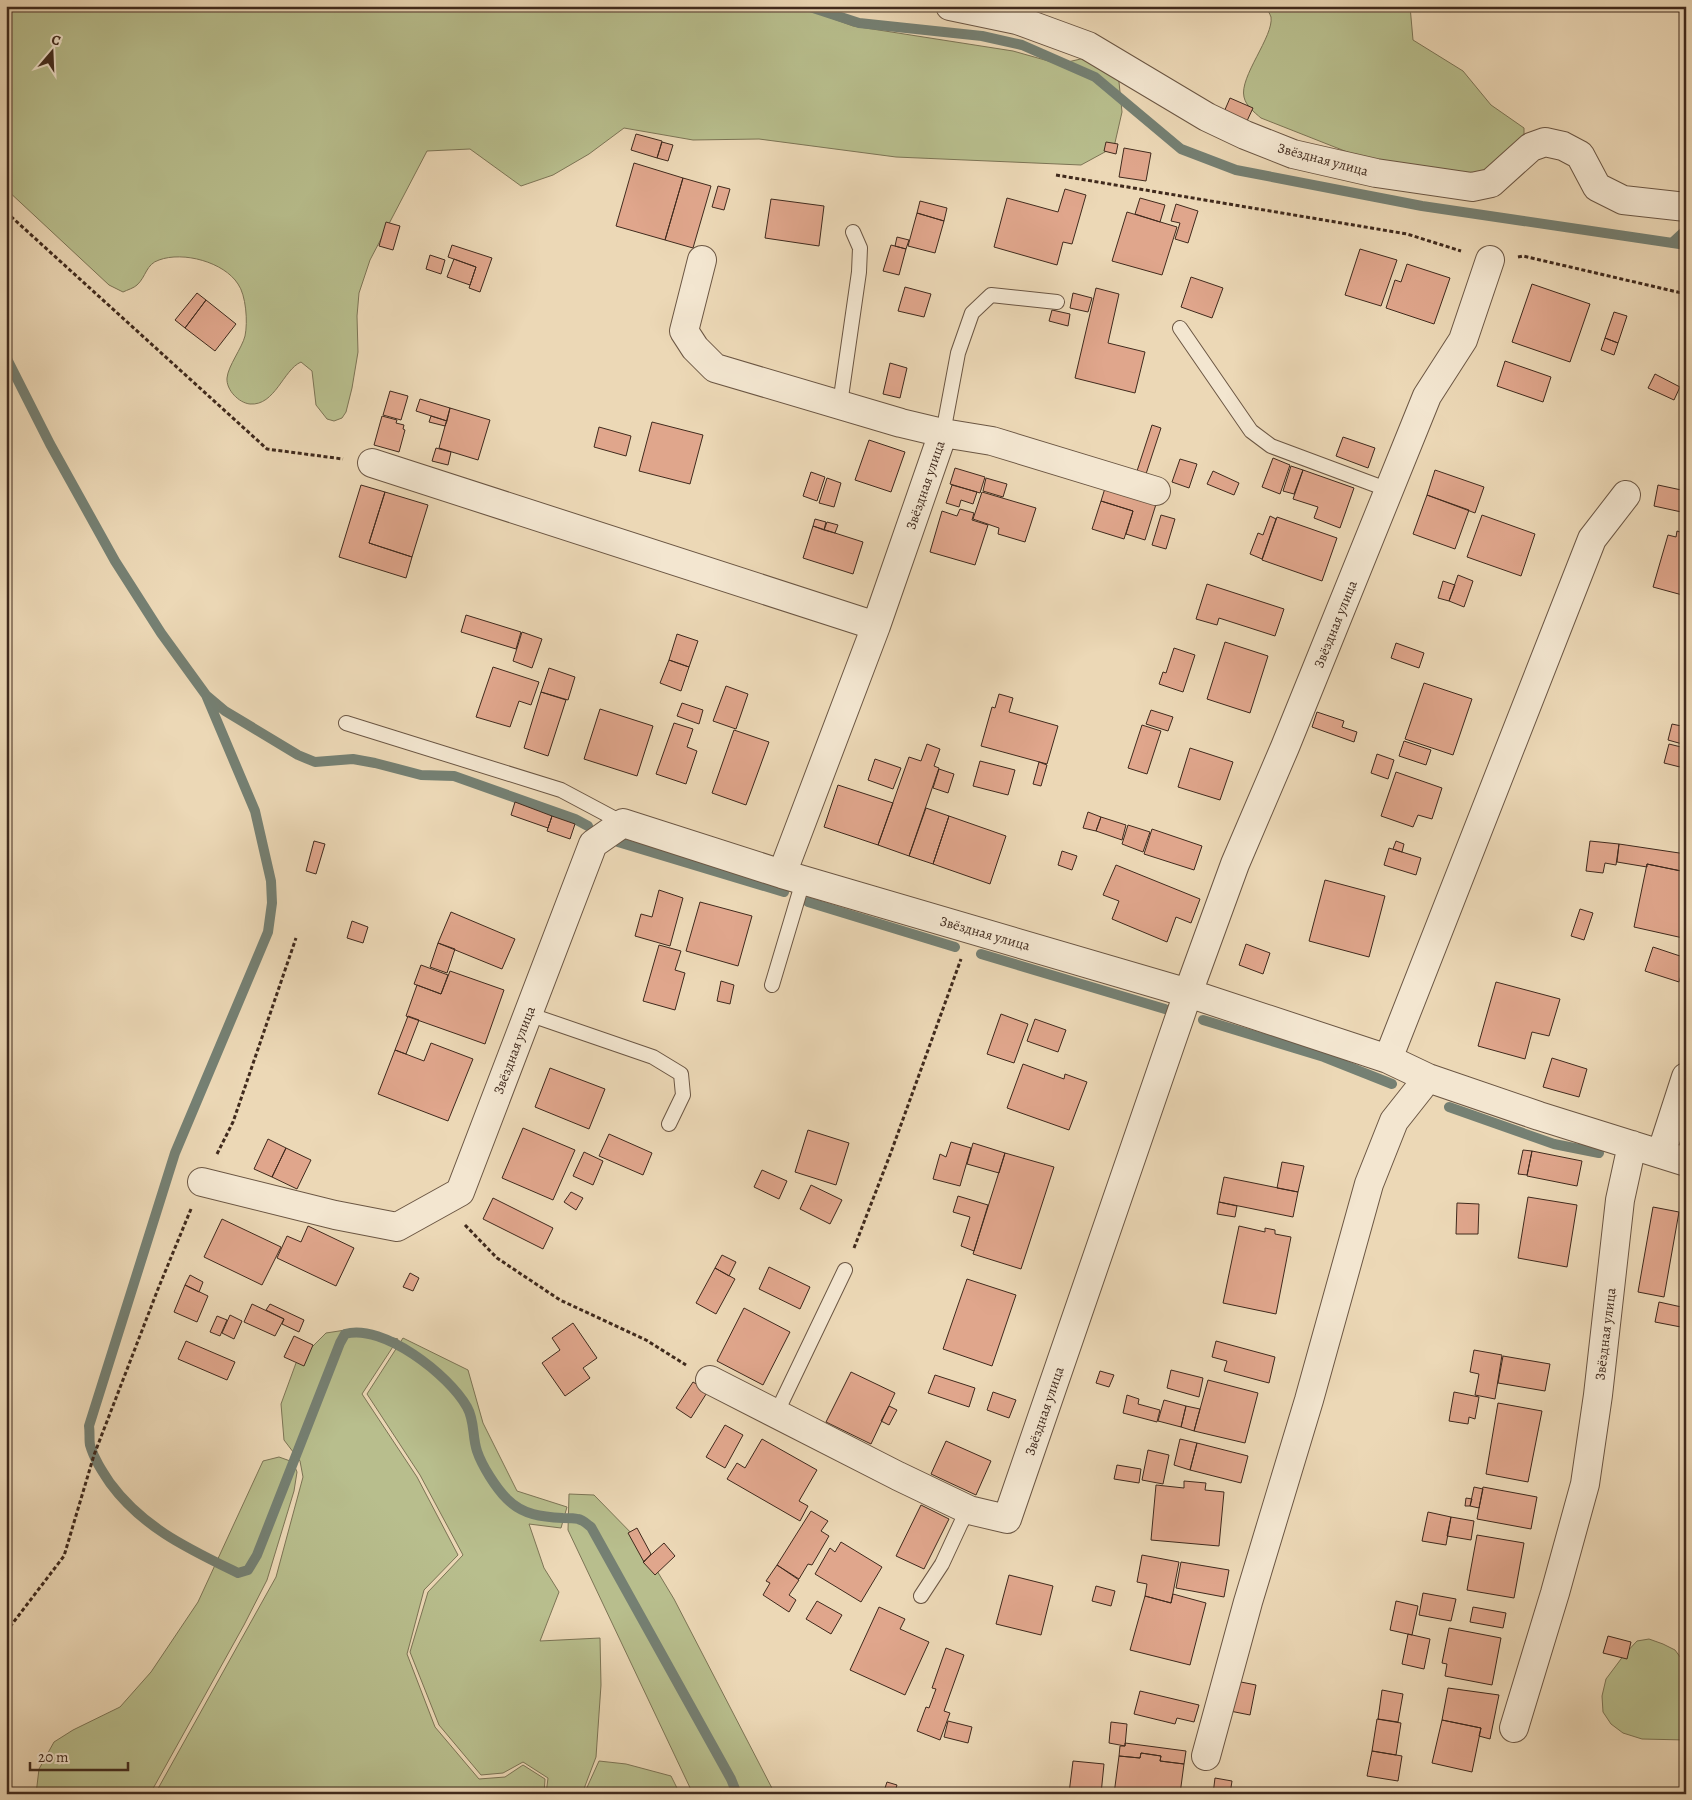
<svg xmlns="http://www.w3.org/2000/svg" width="1692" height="1800" viewBox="0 0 1692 1800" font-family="Alegreya,serif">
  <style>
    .green { fill: #b8be8d; stroke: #7c7455 }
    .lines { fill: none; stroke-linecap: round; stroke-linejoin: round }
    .stream { stroke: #758073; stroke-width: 10 }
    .building { fill: #e0a68c; stroke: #402a1d }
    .lane-casing { stroke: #6b5643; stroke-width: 16 }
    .street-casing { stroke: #6b5643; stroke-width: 30 }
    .path { stroke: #402a1d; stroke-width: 3; stroke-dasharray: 4 2.5; stroke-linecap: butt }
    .lane { stroke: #f3e6d0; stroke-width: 14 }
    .street { stroke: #f3e6d0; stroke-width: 28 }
    .labels { text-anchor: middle; stroke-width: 5; stroke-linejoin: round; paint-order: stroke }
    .street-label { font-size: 14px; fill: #402a1d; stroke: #f3e6d0 }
  </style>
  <rect width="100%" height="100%" fill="#ecd8b6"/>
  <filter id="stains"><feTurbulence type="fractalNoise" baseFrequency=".004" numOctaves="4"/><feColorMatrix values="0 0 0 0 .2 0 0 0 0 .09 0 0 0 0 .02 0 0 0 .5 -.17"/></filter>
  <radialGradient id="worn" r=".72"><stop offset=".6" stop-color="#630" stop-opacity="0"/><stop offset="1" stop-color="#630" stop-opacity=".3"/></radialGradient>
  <path class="green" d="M6,6h792l55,20 160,25 46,13 26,-6 21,5 13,19 3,30 -8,35 -33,18 -185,-8 -137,-18 -66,1 -69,-12 -35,26 -36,21 -32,11 -51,-37 -43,2 -57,109 -11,33 -2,23 1,36 -6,36 -6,24 -4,6 -8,3 -7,-2 -11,-14 -4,-34 -11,-9c-18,8 -26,44 -51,42 -11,-1 -24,-14 -23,-26 1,-12 15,-30 18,-42 3,-14 1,-41 -7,-52 -14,-22 -55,-33 -79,-24 -13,4 -13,17 -22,25 -3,3 -10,5 -14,7l-14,-7 -103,-96z
    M1266,6h144l3,34 50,31 28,34 33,23v40l-25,9 -139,-20 -99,-39c-7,-6 -15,-12 -17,-21 -5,-20 30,-61 27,-80 -1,-3 -4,-8 -5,-11z
    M352,1329l46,10 -36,55 55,83 41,78 -34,35 -17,64 28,73 44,52 26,-2 18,-12 22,14 -1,15h-389l121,-217 27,-100 -3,-16 -16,-21 -3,-36 15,-41 30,-30z
    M403,1338l65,32 15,53 34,68 50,16 -6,21 -32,-4 15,44 15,24 -19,49 60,-3 1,47 -5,72 -14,37h-36l2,-16 -25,-16 -20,11 -22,2 -42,-50 -29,-73 18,-60 35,-37 -43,-80 -53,-81z
    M279,1457l14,5 4,10 -3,19 -27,89 -23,45 -94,169h-114l3,-25 15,-27 19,-12 47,-23 31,-35 47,-70 65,-141z
    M569,1494l25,1 45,46 35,58 101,195h-82l-125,-264z
    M1649,1639l14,5 12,6 11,15v75l-44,-1 -19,-6 -12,-9 -8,-12 -1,-16 4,-17 18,-24 13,-14z
    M599,1761l27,3 45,12 9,18h-96z"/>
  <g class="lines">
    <path class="stream" d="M807,6l52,17 123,13 40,9 73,32 86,72 55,21 186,36 264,39
      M1672,243l14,-13
      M6,357l44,87 65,117 46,72 45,62 19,16 73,44 17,7 38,-3 22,4 46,12 33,1 121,43 13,7
      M206,695l49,116 16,70 1,22 -4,29 -93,221 -86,273c1,6 0,13 1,19 4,14 12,26 20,38 33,45 79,66 128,90l10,-3 9,-15 83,-212 5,-9c38,-11 104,41 122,73 8,14 5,29 10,44 5,15 19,37 30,48 16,16 35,18 56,19 5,0 11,0 15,1 5,1 9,5 13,8l140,252 6,15
      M618,842l166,50
      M808,902l147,45
      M981,954l184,55
      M1203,1020l121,37 68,27
      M1449,1107l105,37 45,9"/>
  </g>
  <path class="building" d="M1668,6h18v8l-19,-6z
    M1230,98l23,10 -6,13 -23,-9z
    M636,134l26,7 -5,17 -26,-8z
    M662,142l11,3 -5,16 -11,-3z
    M1106,142l12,2 -2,10 -12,-3z
    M1124,148l27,5 -5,28 -27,-4z
    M634,163l49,15 -18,62 -49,-14z
    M683,178l28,8 -18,62 -28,-8z
    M718,186l12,3 -6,21 -12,-3z
    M1065,189l21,6 -14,49 -9,-2 -6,23 -63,-18 13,-49 51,14z
    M1140,198l25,7 -5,17 -25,-8z
    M771,199l53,7 -5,40 -54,-8z
    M920,201l27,7 -3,13 -27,-8z
    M1176,204l22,7 -10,32 -13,-4 5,-16 -9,-2z
    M1127,212l50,15 -15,48 -50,-14z
    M917,213l27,8 -9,32 -27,-7z
    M386,222l14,4 -7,24 -14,-4z
    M897,237l12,3 -3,9 -11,-3z
    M452,245l40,13 -12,34 -11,-4 7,-21 -28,-10z
    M891,245l15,4 -7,26 -16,-4z
    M1360,249l37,11 -16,46 -36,-11z
    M430,255l15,5 -4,14 -15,-5z
    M454,259l22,8 -6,18 -23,-8z
    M1407,264l43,14 -16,46 -48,-16 9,-28 6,2z
    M1191,277l32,11 -11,30 -31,-11z
    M1532,284l58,20 -20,58 -58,-20z
    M905,287l26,7 -7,23 -26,-6z
    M1096,288l23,6 -11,49 37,9 -10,41 -60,-15z
    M197,293l9,7 -21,28 -10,-8z
    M1073,293l19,5 -4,14 -18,-4z
    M206,300l30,24 -21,27 -30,-23z
    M1052,310l18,4 -2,12 -19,-5z
    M1614,312l13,4 -9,27 -13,-5z
    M1605,338l13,5 -4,12 -13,-5z
    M1505,361l46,16 -8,25 -46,-16z
    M890,363l17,5 -7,30 -17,-4z
    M1655,374l25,13 -6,13 -26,-12z
    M390,391l18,5 -7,24 -18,-5z
    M420,399l30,9 -3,13 -31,-10z
    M450,408l40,12 -12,40 -39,-12z
    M382,416l15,4 -1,3 8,2 -1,4 2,1 -6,22 -25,-7z
    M431,416l16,5 -2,5 -16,-4z
    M652,422l51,13 -13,49 -51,-13z
    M1152,425l9,3 -15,46 -9,-3z
    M599,427l32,9 -5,20 -32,-9z
    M1343,437l32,11 -7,20 -32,-12z
    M869,440l36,12 -14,40 -36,-12z
    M436,448l15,4 -3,13 -16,-4z
    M1273,458l17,7 -10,29 -18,-7z
    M1180,459l17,5 -8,24 -17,-6z
    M1291,466l12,4 -9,24 -11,-3z
    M955,468l30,9 -5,16 -30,-9z
    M1303,470l51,18 -14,40 -26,-10 4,-11 -25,-8z
    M1435,470l49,17 -9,26 -48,-18z
    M1213,471l26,12 -5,12 -27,-11z
    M811,472l14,5 -8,24 -14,-5z
    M827,478l14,5 -7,24 -15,-4z
    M986,478l21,6 -4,13 -20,-6z
    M361,485l24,7 -16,51 43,14 -6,21 -67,-21z
    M952,485l25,7 -4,12 -12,-4 -2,7 -13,-4z
    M1106,485l51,16 -12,39 -19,-6 7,-23 -32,-10z
    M1658,485l28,6v22l-32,-7z
    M385,492l43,13 -16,52 -43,-14z
    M982,492l54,16 -11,34 -27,-8 1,-6 -26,-9z
    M1427,495l42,15 -14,39 -42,-15z
    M1101,501l32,10 -9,28 -32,-10z
    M960,509l14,4 -2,7 16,5 -13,40 -45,-13 12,-41 15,5z
    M1161,515l14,4 -9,30 -14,-4z
    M1482,515l53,19 -14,42 -54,-19z
    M1270,516l6,3 -14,40 -12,-5 8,-21 5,2z
    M1277,517l60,21 -15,43 -60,-21z
    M815,519l11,3 -2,8 -11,-4z
    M827,522l11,3 -3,8 -11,-3z
    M813,526l50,16 -10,32 -50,-16z
    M1677,531l9,3v62l-33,-9 15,-52 8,2z
    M1458,575l15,6 -9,26 -15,-6z
    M1443,581l12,4 -6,16 -11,-3z
    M1207,584l77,25 -9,27 -56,-18 -2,7 -21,-6z
    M466,615l55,17 -5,17 -55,-17z
    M522,632l20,7 -10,29 -19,-7z
    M677,634l21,7 -9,26 -20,-7z
    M1225,642l43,14 -18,57 -43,-14z
    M1396,643l28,10 -5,15 -28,-10z
    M1174,648l21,7 -12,37 -24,-8 4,-12 3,1z
    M669,660l20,7 -8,24 -21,-8z
    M493,667l46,15 -8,23 -12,-4 -9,26 -34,-10z
    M549,668l26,9 -7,23 -27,-8z
    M1424,683l48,16 -19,56 -48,-16z
    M726,686l22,8 -12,35 -23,-8z
    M541,692l25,8 -18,56 -24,-8z
    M999,694l14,4 -4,14 49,14 -11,38 -66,-18 11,-39 3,1z
    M682,703l21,7 -4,14 -22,-8z
    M600,709l53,17 -16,50 -53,-17z
    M1151,710l22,7 -5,14 -22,-7z
    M1317,712l27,9 -2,6 15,5 -3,10 -42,-15z
    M674,723l19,6 -6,18 10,4 -11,33 -30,-10z
    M1672,724l14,3v18l-18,-5z
    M1142,725l19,6 -14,43 -19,-6z
    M734,730l35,12 -23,63 -34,-12z
    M1404,741l27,9 -5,15 -27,-9z
    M927,744l13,5 -6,17 5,2 -30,88 -31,-11 31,-88 12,4z
    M1669,744l16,4 -5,19 -16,-4z
    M1190,748l43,14 -13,38 -42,-13z
    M1377,754l17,6 -6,19 -17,-6z
    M875,759l26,9 -8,21 -25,-9z
    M980,761l35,9 -7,25 -35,-9z
    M1039,762l8,3 -6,21 -8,-2z
    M939,769l15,5 -6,19 -15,-5z
    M1396,772l46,16 -10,31 -14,-4 -5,12 -32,-11z
    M838,785l55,18 -15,42 -54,-18z
    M515,802l37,14 -4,12 -37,-13z
    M926,808l23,8 -16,48 -24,-8z
    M1088,812l13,5 -5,14 -13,-3z
    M552,816l23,8 -5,15 -23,-8z
    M949,816l57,20 -16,48 -57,-20z
    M1101,817l25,8 -4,15 -26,-9z
    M1128,825l22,7 -7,20 -21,-8z
    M1152,829l50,17 -8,24 -50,-16z
    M314,841l11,3 -9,30 -10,-3z
    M1396,841l8,3 -2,8 -9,-3z
    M1590,841l29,3 -3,21 -11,-2 -2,10 -17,-2z
    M1619,844l67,10v18l-39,-8v3l-30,-5z
    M1389,848l32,10 -5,17 -32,-10z
    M1062,851l15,5 -5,14 -14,-5z
    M1647,864l39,8v53l-3,13 -49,-11z
    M1116,865l84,34 -9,24 -15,-6 -9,25 -55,-23 7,-18 -16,-6z
    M1325,880l60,16 -16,61 -60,-16z
    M659,890l24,8 -13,48 -35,-10 6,-22 11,3z
    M700,902l52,14 -14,50 -52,-15z
    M1580,909l13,4 -9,27 -13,-4z
    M451,912l64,27 -13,30 -64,-26z
    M352,921l16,6 -5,16 -16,-5z
    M438,943l17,6 -8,24 -17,-6z
    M1246,944l24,9 -7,21 -24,-9z
    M659,945l22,6 -6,19 10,3 -10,37 -32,-9z
    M1653,947l33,11 -7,24 -34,-11z
    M421,965l27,10 -7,19 -27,-10z
    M450,971l54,19 -19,54 -79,-28 11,-31 24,9z
    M721,981l13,4 -4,19 -13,-3z
    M1496,982l64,17 -11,37 -17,-4 -7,27 -47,-13z
    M1001,1014l27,10 -14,39 -27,-9z
    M408,1016l11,4 -13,34 -11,-4z
    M1035,1019l31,11 -8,22 -31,-11z
    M431,1043l42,16 -25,62 -70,-27 17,-44 29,11z
    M1552,1058l35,11 -8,28 -36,-10z
    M1023,1064l41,15 1,-5 22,8 -18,48 -62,-22z
    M550,1068l55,21 -16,40 -54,-22z
    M523,1128l52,22 -22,50 -51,-22z
    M808,1130l41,13 -13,42 -41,-13z
    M609,1134l43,19 -9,22 -44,-19z
    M268,1139l18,9 -14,29 -18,-8z
    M951,1142l20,6 -11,38 -27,-7 7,-25 6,3z
    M973,1143l32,10 -6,20 -32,-9z
    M286,1148l25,12 -14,29 -25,-12z
    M1523,1150l9,1 -5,24 -9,-1z
    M1532,1151l50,10 -5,25 -50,-10z
    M584,1152l19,9 -10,24 -20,-9z
    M1005,1153l49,14 -33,102 -48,-15z
    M1282,1162l22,4 -6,26 -21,-4z
    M762,1170l25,11 -8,18 -25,-12z
    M1224,1177l74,15 -5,25 -74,-15z
    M811,1185l31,15 -12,24 -30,-15z
    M571,1192l12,6 -7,12 -12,-8z
    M958,1196l30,9 -14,46 -13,-5 9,-29 -17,-5z
    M1528,1197l49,8 -10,62 -49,-9z
    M493,1198l60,30 -10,21 -60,-30z
    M1219,1202l18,4 -2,11 -18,-3z
    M1457,1203l22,1 -1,30h-22z
    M1653,1207l26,5 -15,85 -26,-5z
    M222,1219l59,28 -19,38 -58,-28z
    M308,1226l46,22 -18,38 -59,-28 10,-22 14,6z
    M1239,1226l26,6v-4l10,2v4l16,3 -15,77 -53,-11z
    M722,1255l14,7 -7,14 -14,-8z
    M769,1267l41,20 -10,22 -41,-20z
    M715,1268l20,11 -19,35 -20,-11z
    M410,1273l9,5 -6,13 -10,-4z
    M190,1275l13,7 -4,10 -14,-7z
    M967,1279l49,16 -24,71 -49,-17z
    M185,1285l23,11 -11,26 -23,-10z
    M1659,1302l27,6v20l-31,-6z
    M252,1304l32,15 -9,17 -31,-14z
    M270,1304l34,16 -5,12 -17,-8 2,-5 -18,-9z
    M744,1308l46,24 -27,53 -46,-24z
    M230,1315l12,6 -8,18 -12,-6z
    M217,1316l10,4 -7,16 -10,-4z
    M573,1323l24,35 -14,10 7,10 -25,18 -23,-33 18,-13 -8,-12z
    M294,1336l19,9 -9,21 -20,-9z
    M186,1341l49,21 -8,18 -49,-21z
    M1216,1341l59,16 -6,26 -45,-12 3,-10 -15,-4z
    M1474,1350l28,5 -7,44 -20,-4 4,-21 -9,-2z
    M1503,1356l47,8 -5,27 -47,-8z
    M1171,1370l32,8 -4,19 -32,-9z
    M1100,1371l14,4 -5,12 -13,-4z
    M851,1372l44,21 -24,51 -45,-22z
    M935,1375l40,13 -6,19 -41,-14z
    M1208,1380l50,13 -13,50 -51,-12z
    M693,1382l15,9 -17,27 -15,-10z
    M993,1392l23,8 -7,18 -22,-8z
    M1454,1392l25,5 -4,22 -6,-2 -1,7 -19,-3z
    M1127,1395l12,4 -1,5 22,6 -3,12 -34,-9z
    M1164,1400l22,6 -5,21 -23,-6z
    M1498,1403l44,8 -14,71 -42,-8z
    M889,1406l8,4 -8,15 -8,-4z
    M1186,1406l14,3 -6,22 -13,-4z
    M725,1425l18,10 -18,33 -19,-11z
    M762,1439l55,31 -18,31 9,5 -8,15 -73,-42 10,-16 8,5z
    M1180,1439l17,4 -7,27 -16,-5z
    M946,1441l45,20 -15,34 -45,-21z
    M1197,1443l51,13 -7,27 -51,-13z
    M1148,1450l21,5 -6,29 -21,-4z
    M1117,1465l24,4 -2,14 -25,-4z
    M1184,1481l22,2 -1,7 19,2 -5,54 -68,-6 5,-55 28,3z
    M1474,1487l9,2 -4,19 -9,-2z
    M1483,1487l54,10 -6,32 -54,-10z
    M1466,1498l6,1 -2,7h-5z
    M921,1505l28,14 -25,50 -28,-13z
    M811,1511l17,10 -7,10 8,5 -17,29 -4,-1 -9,15 -22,-14z
    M1428,1512l23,5 -5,28 -24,-4z
    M1451,1517l23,4 -3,19 -24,-4z
    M637,1528l14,26 -7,8 -16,-29z
    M1477,1535l47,8 -10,55 -47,-8z
    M841,1542l41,25 -21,35 -46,-28 15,-26 5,4z
    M664,1543l11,13 -20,19 -12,-13z
    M1142,1555l37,7 -8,41 -26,-7 2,-12 -10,-2z
    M1181,1562l48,8 -5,27 -48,-9z
    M777,1565l22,15 -10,15 7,5 -7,12 -26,-17 7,-12 -4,-2z
    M1009,1575l44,11 -12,49 -45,-11z
    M1096,1586l19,5 -4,15 -19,-5z
    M1423,1593l33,6 -5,22 -32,-6z
    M1173,1594l33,9 -16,62 -60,-15 15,-54 26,7z
    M817,1601l25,14 -11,19 -25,-15z
    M1396,1601l22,5 -6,29 -22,-5z
    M879,1607l26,12 -5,10 29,13 -24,53 -55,-25z
    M1473,1607l33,6 -3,15 -33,-6z
    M1449,1628l52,10 -9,47 -47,-9 2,-12 -5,-1z
    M1408,1634l22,5 -6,30 -22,-5z
    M1608,1636l23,6 -4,17 -24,-6z
    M946,1648l18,7 -20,56 6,2 -10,27 -23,-9 9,-24 3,1 7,-19 -4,-1z
    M1236,1681l20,4 -6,30 -20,-4z
    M1448,1688l51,7 -9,44 -11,-3 2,-8 -39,-8z
    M1382,1690l21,4 -5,28 -20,-3z
    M1140,1691l59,14 -5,17 -17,-4 -2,6 -41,-10z
    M1377,1719l24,4 -5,32 -24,-4z
    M1442,1720l39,8 -9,44 -40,-9z
    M948,1721l24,6 -4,16 -24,-6z
    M1111,1722l16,2 -2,22 -16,-3z
    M1125,1743l61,8 -2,13 -24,-3 1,-5 -20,-3 -1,5 -21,-2 1,-10h5z
    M1372,1751l30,5 -4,25 -31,-5z
    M1141,1753l20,3 -1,5 24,3 -4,30h-66l5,-38 21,2z
    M1073,1761l31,3 -3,30 -32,-1z
    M1215,1778l17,3 -2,13h-17z
    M887,1782l10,3 -3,9h-11z
    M1431,1789l22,3 -1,2h-21z"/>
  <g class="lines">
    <g class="lane-casing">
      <path id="lane" d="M1180,328l71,103 20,15 118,44
        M840,404l19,-132 1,-24 -7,-16
        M943,433l15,-80 14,-40 19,-18 66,7
        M346,723l215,67 62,33
        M772,985l31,-104
        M528,1014l125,43 28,17 2,21 -14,29
        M776,1414l69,-144
        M921,1596l21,-32 19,-41 8,-13"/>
    </g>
    <g class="street-casing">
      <path id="street" d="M950,6l67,14 71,26 119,71 38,18 48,19 83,19 96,14 19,-4 40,-36 14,-5 18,4 17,9 17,32 26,13 63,7
        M702,260l-18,71 11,17 20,20 186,55 42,10 -67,193 -94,248
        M943,433l49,8 164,50
        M372,463l504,163
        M1388,1059l204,-520 34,-44
        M1661,1154l25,-77
        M202,1182l133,33 62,12 63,-35 133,-348 30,-21 159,51 406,119 200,66 40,19 111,38 147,46
        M710,1380l188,96 71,34 38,9 181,-526 47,-129 50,-117 142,-351 36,-56 27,-80
        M1514,1728l41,-135 30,-109 13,-89 22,-195 12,-55
        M1206,1756l42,-154 61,-202 60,-216 25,-63 34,-43"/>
    </g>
    <path class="path" d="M1056,175l351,59 54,17
      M6,212l261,237 76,10
      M1518,257l5,-1 163,38
      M217,1154l16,-32 63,-184
      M465,1225l32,33 63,42 86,40 40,25
      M854,1248l36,-93 71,-196
      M6,1632l58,-76 30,-101 64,-166 33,-80"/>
    <use href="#lane" class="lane"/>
    <use href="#street" class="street"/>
  </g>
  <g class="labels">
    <g class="street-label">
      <text transform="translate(1323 159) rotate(15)" y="5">Звёздная улица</text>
      <text transform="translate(925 485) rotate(-71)" y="5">Звёздная улица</text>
      <text transform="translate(1335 624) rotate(-68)" y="5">Звёздная улица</text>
      <text transform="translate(985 933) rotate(16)" y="5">Звёздная улица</text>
      <text transform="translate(514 1050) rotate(-69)" y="5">Звёздная улица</text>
      <text transform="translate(1605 1334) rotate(-83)" y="5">Звёздная улица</text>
      <text transform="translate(1044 1411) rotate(-71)" y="5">Звёздная улица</text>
    </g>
  </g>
  <rect width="1692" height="1800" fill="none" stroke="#ecd8b6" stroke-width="25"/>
  <rect x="8" y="8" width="1677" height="1785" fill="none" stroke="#402a1d" stroke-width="2.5"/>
  <rect x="12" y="12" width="1667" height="1775" fill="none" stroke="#402a1d"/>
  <g transform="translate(52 52) rotate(19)" stroke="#f3e6d0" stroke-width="4" paint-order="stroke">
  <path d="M0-4L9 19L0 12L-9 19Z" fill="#402a1d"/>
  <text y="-8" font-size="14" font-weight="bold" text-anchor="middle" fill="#402a1d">С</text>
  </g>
  <path d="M30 1762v8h98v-8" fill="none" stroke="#402a1d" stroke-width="2.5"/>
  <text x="38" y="1762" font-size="15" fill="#402a1d" stroke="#f3e6d0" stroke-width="4" paint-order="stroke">20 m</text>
  <rect width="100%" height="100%" filter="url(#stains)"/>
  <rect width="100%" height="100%" fill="url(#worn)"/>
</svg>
